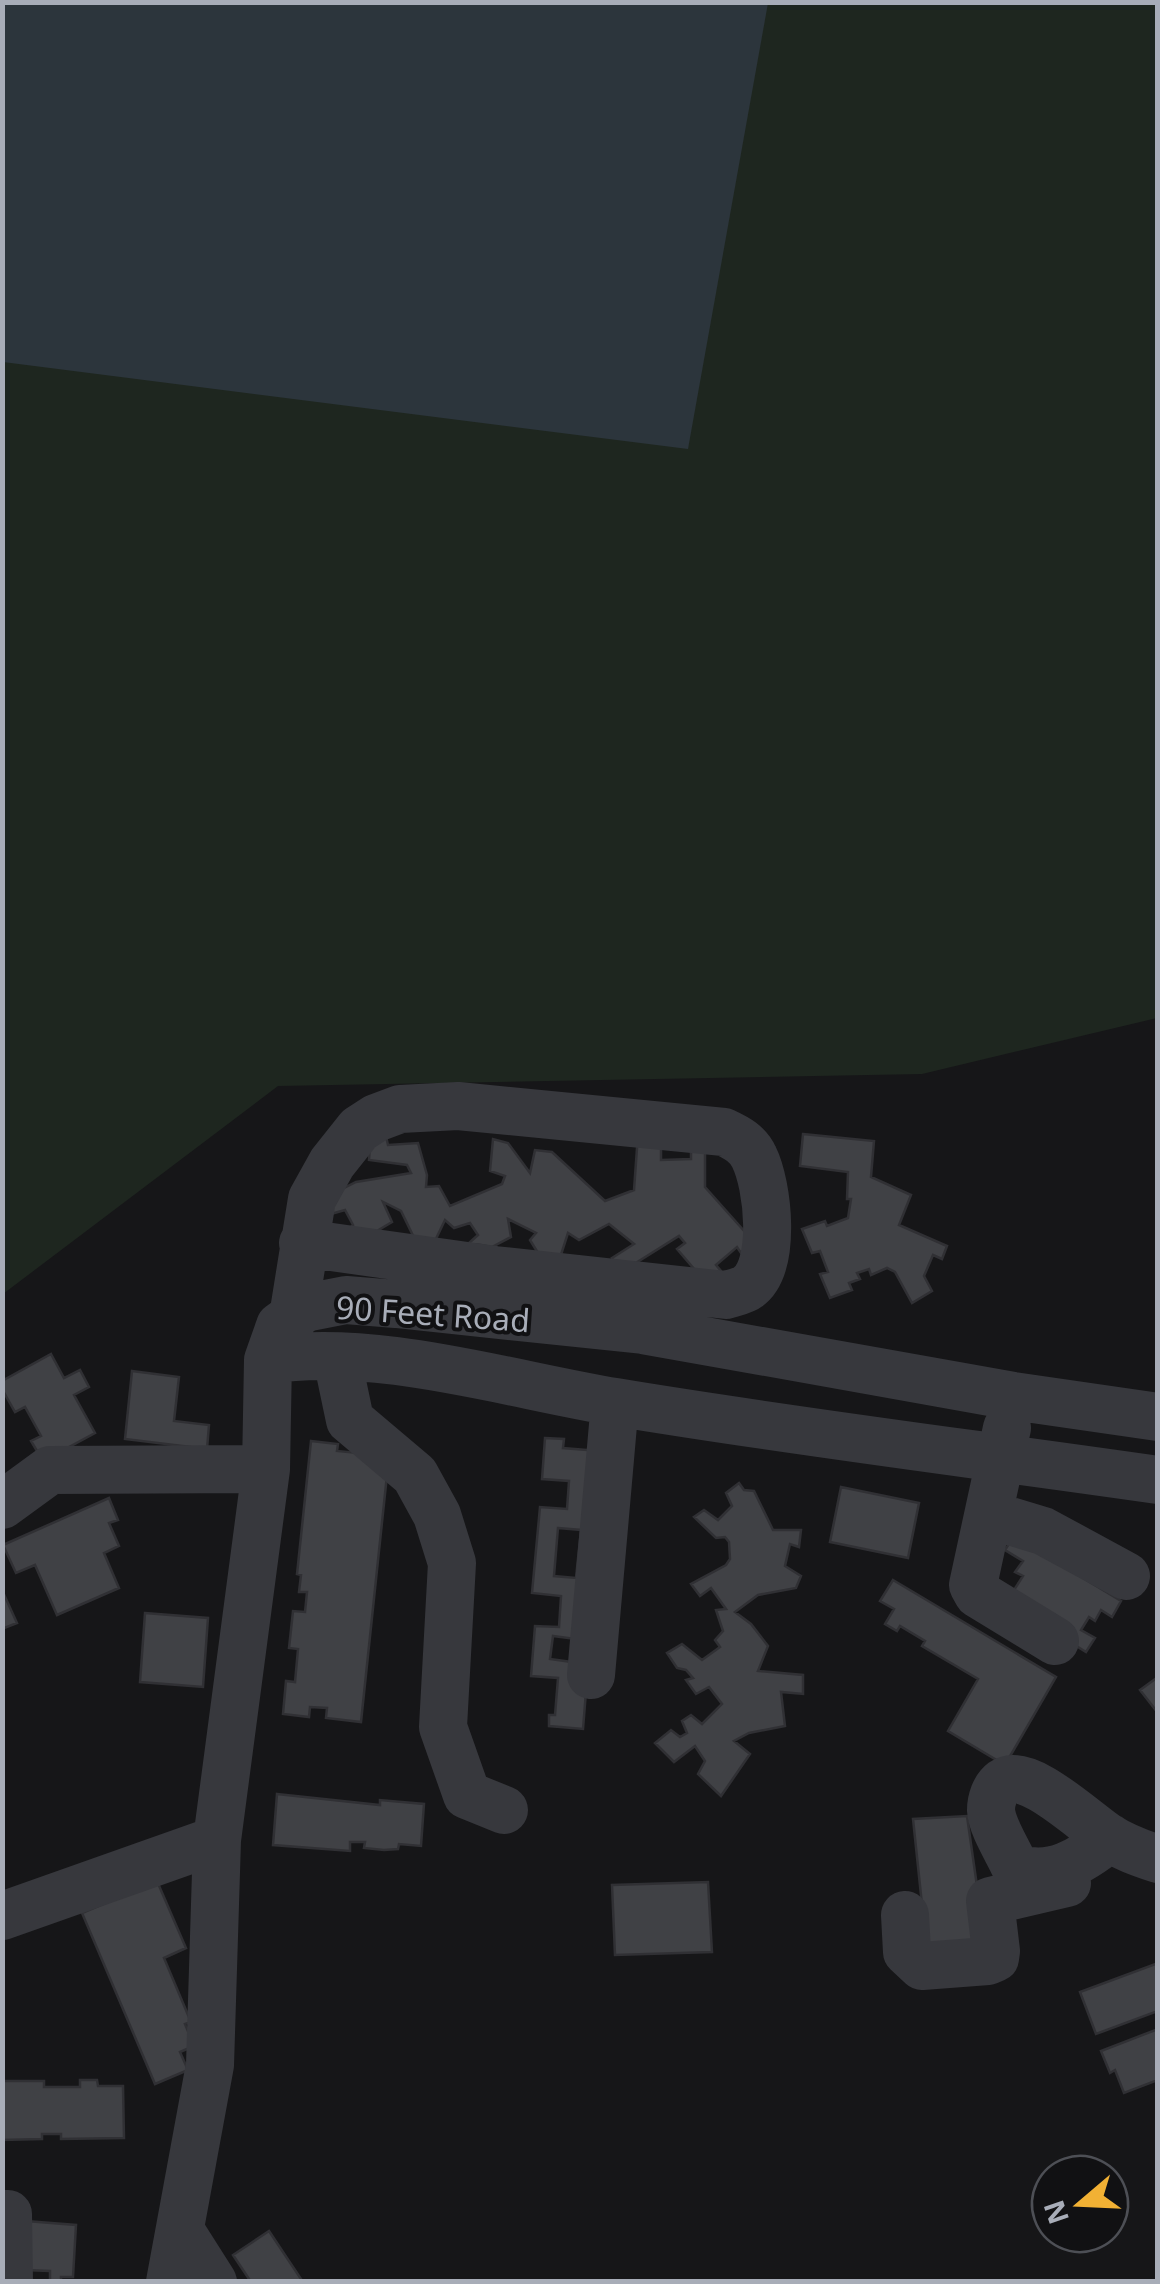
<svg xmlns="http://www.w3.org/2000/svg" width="1160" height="2284" viewBox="0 0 1160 2284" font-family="'Noto Sans',sans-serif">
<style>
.green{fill:#1e261f}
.water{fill:#2c353c}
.building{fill:#404145;stroke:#303034;stroke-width:2.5;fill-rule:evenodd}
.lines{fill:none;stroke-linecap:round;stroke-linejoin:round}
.minor{stroke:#37383d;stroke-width:48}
.labels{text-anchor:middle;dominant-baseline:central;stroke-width:8;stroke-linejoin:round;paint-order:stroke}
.street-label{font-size:32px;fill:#a8adb8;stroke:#111113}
</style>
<rect width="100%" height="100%" fill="#161618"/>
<path class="green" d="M3 3H1157V1018L922 1074 278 1086 3 1294Z"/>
<path class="water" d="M3 2 768 3 688 449 3 362Z"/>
<path class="building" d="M371 1131 385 1132 388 1145 418 1143 427 1175 426 1187 439 1186 450 1206 502 1184 505 1176 490 1171 493 1139 508 1143 530 1173 535 1150 552 1152 605 1201 634 1190 638 1134H661V1160L691 1159V1140H705V1187L754 1242 741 1253 737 1247 716 1265 721 1271 707 1284 677 1249 685 1243 679 1236 623 1271 612 1258 634 1244 609 1224 579 1240 568 1233 560 1258 546 1266 530 1240 536 1233 508 1219 511 1237 492 1247 469 1243 478 1235 470 1223 454 1228 445 1220 433 1245 421 1252 401 1211 383 1202 392 1222 355 1244 347 1231 353 1225 345 1210 331 1214 322 1199 356 1182 411 1173 407 1165 369 1160Z
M803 1134 874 1141 871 1177 911 1195 899 1225 947 1246 942 1259 933 1255 924 1276 932 1291 912 1303 895 1272 887 1268 871 1275 869 1269 857 1273 860 1279 849 1283 852 1290 830 1298 820 1274 828 1272 820 1251 812 1253 802 1229 825 1221 827 1226 848 1218 851 1199H847L848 1172 800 1166Z
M51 1354 64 1378 80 1370 89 1387 74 1395 95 1433 43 1461 31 1441 41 1436 25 1407 15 1412 2 1389V1381Z
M132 1371 179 1377 174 1421 209 1425 207 1449 125 1439Z
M545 1438 564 1439 563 1448 587 1450 606 1443 583 1729 549 1726V1715H555L558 1678 531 1676 535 1626 559 1627 561 1596 532 1593 540 1507 567 1509 569 1481 542 1479ZM558 1528 581 1530 576 1578 554 1576ZM553 1636 576 1639 572 1662 550 1659Z
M311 1441 338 1444 337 1451 389 1456 361 1722 326 1718 327 1708 310 1707 309 1717 283 1714 286 1681 295 1682 298 1649 289 1648 293 1611 305 1612 307 1592H299L301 1575 297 1574Z
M739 1483 744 1490 754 1491 773 1530H801L799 1547 790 1544 785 1566 801 1576 796 1588 758 1595 735 1612 751 1624 768 1646 758 1671 803 1675V1694L781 1692 785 1726 749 1733 734 1741 750 1754 721 1796 698 1774 705 1761 695 1746 674 1762 655 1743 671 1730 680 1737 687 1733 682 1721 691 1715 702 1724 722 1704 709 1687 696 1694 686 1680 693 1678 686 1670 677 1668 667 1653 682 1644 702 1660 720 1647 715 1640 723 1631 716 1610 726 1609 711 1588 700 1596 691 1584 726 1565 730 1559 729 1542 725 1537 716 1538 694 1517 704 1510 718 1520 732 1506 726 1493Z
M841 1487 919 1503 908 1558 830 1542Z
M109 1498 118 1520 109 1523 119 1546 104 1553 119 1588 57 1615 35 1565 16 1573 3 1545Z
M1014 1536 1121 1601 1112 1617 1101 1610 1095 1621 1089 1617 1081 1630 1095 1638 1086 1652 993 1594 1014 1590 1023 1576 1015 1572 1023 1561 1005 1550Z
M893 1580 1056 1677 1005 1765 948 1731 978 1679 922 1646 925 1641 900 1626 897 1631 885 1624 894 1609 880 1601Z
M2 1590 17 1623 2 1629Z
M145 1613 208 1618 203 1687 140 1682Z
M1158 1677V1713L1140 1690Z
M277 1794 380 1805V1800L424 1804 421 1846 399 1844 398 1849 384 1850 364 1848 365 1842H350V1851L273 1845Z
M967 1816 987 1956 928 1962 913 1819Z
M157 1881 186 1948 164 1958 191 2022 185 2024 194 2046 180 2052 188 2070 155 2084 82 1913Z
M708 1882 712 1952 615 1955 612 1885Z
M1158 1963V2011L1096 2034 1080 1992Z
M1158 2029V2080L1124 2093 1115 2070 1110 2073 1101 2051Z
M80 2080H97L98 2086H123L124 2138 61 2139V2134H42V2139L2 2140V2081H44V2087H80Z
M26 2221 76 2225 73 2277H61V2282H50V2271L24 2270Z
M269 2231 303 2282H251L233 2255Z"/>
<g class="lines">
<path class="minor" d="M293 1317 312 1199 332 1163 359 1129 376 1118 400 1109 458 1106 724 1132C737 1138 748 1144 754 1157 768 1185 777 1266 748 1287 743 1291 732 1293 726 1295L495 1270 303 1243
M337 1358 350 1420 415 1475 437 1515 452 1563 443 1727 467 1795 504 1810
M268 1360C375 1343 508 1384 615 1402 795 1432 977 1454 1158 1480
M1007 1428 973 1585 978 1594 1055 1641
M2 1505 50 1470 266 1469
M990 1515 1043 1531 1126 1576
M591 1675 615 1402
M1110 1838C1083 1860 1050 1881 1015 1867 1008 1851 992 1827 991 1810 991 1800 995 1788 1003 1782 1026 1765 1086 1823 1108 1837 1123 1847 1140 1853 1158 1859
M905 1915 907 1952 922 1966 988 1961 995 1958 996 1951 990 1901 1067 1883
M2 1916 217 1840
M2 2214H8L9 2282
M180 2230 213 2282
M170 2282 210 2065 217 1840 266 1469 268 1360 280 1326 305 1308 346 1300 396 1304 643 1330 1013 1396 1158 1417"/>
</g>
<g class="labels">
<g class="street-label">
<text transform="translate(433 1313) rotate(4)">90 Feet Road</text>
</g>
</g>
<rect width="1160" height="2284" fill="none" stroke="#a8adb8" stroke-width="10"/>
<g transform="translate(1080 2204) rotate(251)"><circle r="48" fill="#111113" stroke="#4d4f55" stroke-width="2.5"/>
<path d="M0-8L18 38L0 25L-18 38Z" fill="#f2b134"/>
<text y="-15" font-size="28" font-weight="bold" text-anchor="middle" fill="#a8adb8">N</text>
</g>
</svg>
